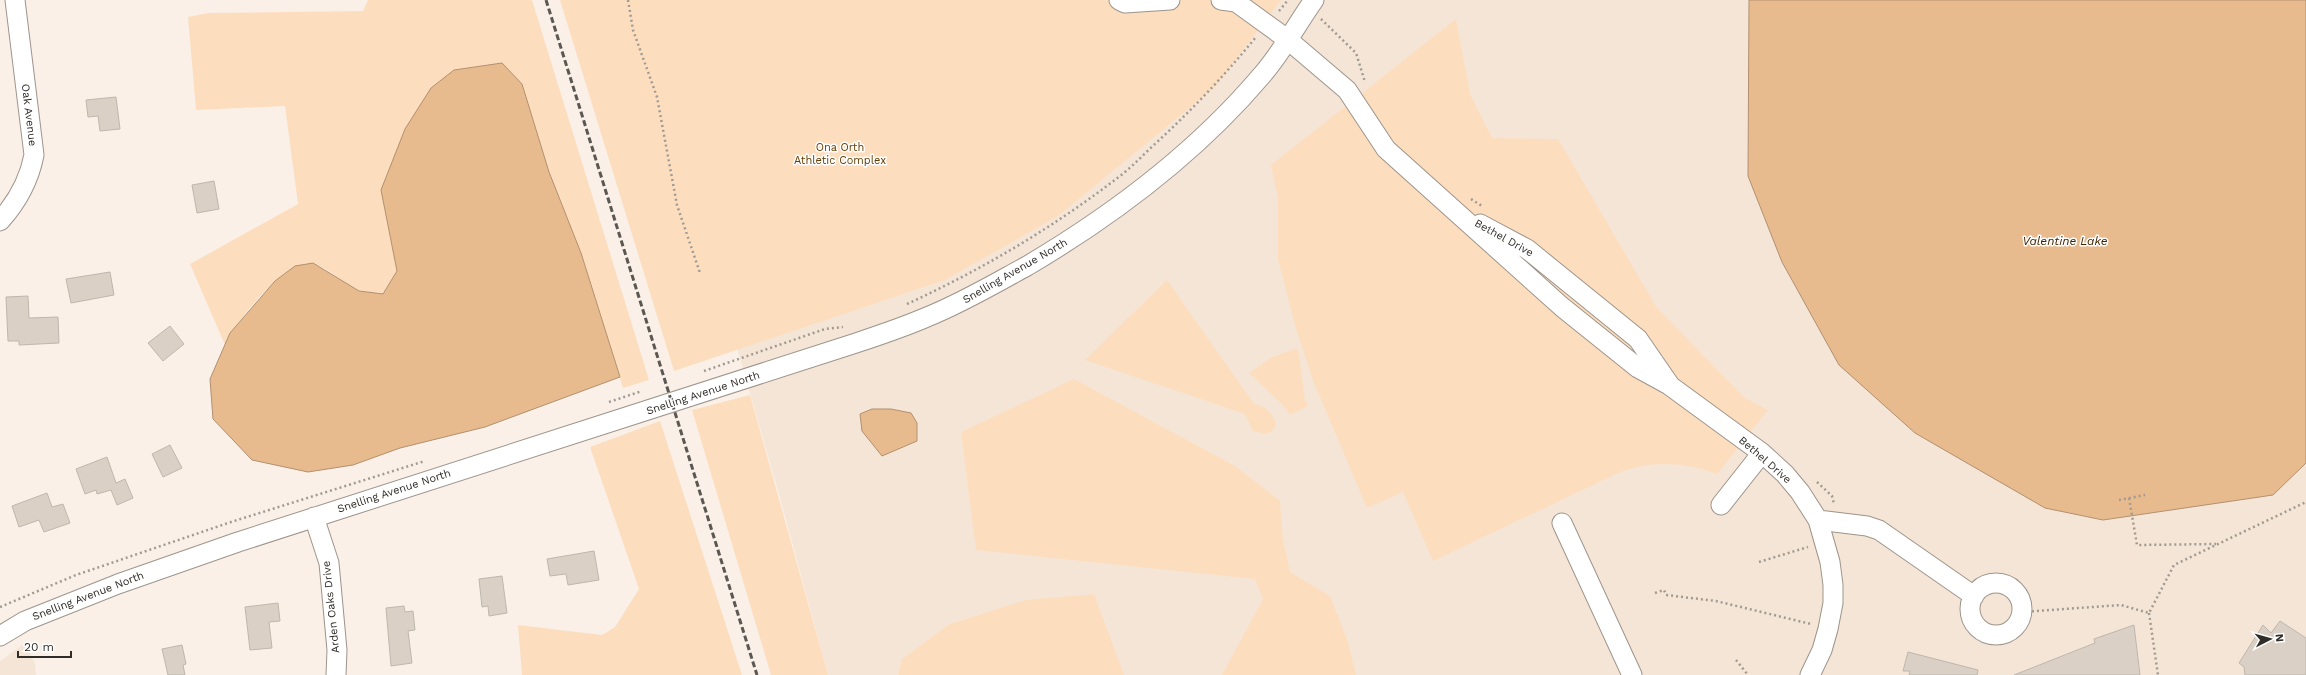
<svg xmlns="http://www.w3.org/2000/svg" width="2306" height="675" viewBox="0 0 2306 675" font-family="'Work Sans',sans-serif">
<style>
.built{fill:#f5e5d6}
.green{fill:#fcdebf}
.water{fill:#e8bb8e;stroke:#b19070}
.building{fill:#dad0c6;stroke:#bfb6ad}
.lines{fill:none;stroke-linecap:round;stroke-linejoin:round}
.minor-casing{stroke:#9d948b;stroke-width:21}
.path{stroke:#a19a93;stroke-width:2.5;stroke-dasharray:2 3;stroke-linecap:butt}
.minor{stroke:#fff;stroke-width:19}
.rail{stroke:#5b5752;stroke-width:3;stroke-dasharray:6 3;stroke-linecap:butt}
.labels{text-anchor:middle;dominant-baseline:central;stroke-width:3;stroke-linejoin:round;paint-order:stroke}
.street-label{font-size:11px;fill:#302d29;stroke:#fff}
.park-label{font-size:11px;fill:#643b00;stroke:#fff}
.water-label{font-size:12px;font-style:italic;fill:#412400;stroke:#fff}
</style>
<rect width="100%" height="100%" fill="#faf0e7"/>
<path class="built" d="M765 0H2306V675H828L779 494 645 30Z
M25 643 35 664 36 675H0V661Z"/>
<path class="green" d="M368 0H532L649 380 623 388 581 253 549 172 381 190 397 271 382 295C375 293 365 293 358 290 343 284 330 269 314 264 288 255 234 324 225 345L190 264 298 204 285 106 196 110 188 17 208 13 363 11Z
M560 0H1281L1215 87 1058 216 945 280 674 371Z
M1456 19 1470 94 1492 138 1558 139 1657 308 1745 398 1768 410 1717 474C1683 462 1652 460 1618 473L1433 561 1403 492 1367 508 1314 383 1296 329 1278 259V199L1271 165Z
M1167 280 1254 404C1267 407 1273 413 1276 425L1272 431 1266 434 1253 431 1245 414 1085 360Z
M1298 348 1305 399 1308 406 1290 415 1286 408 1249 373 1272 357Z
M1074 379 1235 466 1280 501 1283 540 1290 572 1330 596 1348 642 1356 675H1222L1263 599 1255 579 976 550 961 432Z
M750 395 828 675H771L692 410Z
M660 421 742 675H522L518 625 602 635 615 627 639 589 590 447Z
M1094 594 1124 675H898L902 659 950 624 1026 600Z"/>
<path class="water" d="M1749 0H2306V463L2273 495 2103 520 2045 508 1915 433 1839 365 1782 262 1748 176Z
M502 63 522 84 549 172 581 253 620 377 485 427 400 448 353 465 308 472 252 460 213 419 210 379 230 333 275 281 295 266 313 263 359 291 383 294 397 271 381 190 405 129 431 88 454 70Z
M872 409H891L911 413 917 423V441L882 456 862 431 860 414Z"/>
<path class="building" d="M116 97 120 129 100 131 98 116 88 117 86 100Z
M214 181 219 209 197 213 192 185Z
M110 272 114 295 71 303 66 279Z
M28 296 29 318 58 317 59 343 19 345V341H8L6 297Z
M170 326 184 344 163 361 148 343Z
M170 445 182 468 163 477 152 454Z
M107 457 116 483 125 479 133 498 117 505 111 490 97 494 96 490 85 494 76 469Z
M47 493 52 507 63 504 70 523 44 532 39 520 19 527 12 506Z
M594 551 599 580 568 585 566 574 550 576 547 559Z
M502 576 507 613 489 616 488 606 482 607 479 579Z
M278 603 280 621 269 622 272 648 250 650 245 607Z
M404 606 405 612 413 611 415 630 408 631 412 663 391 666 386 608Z
M2280 621 2306 638V675H2245L2244 667 2239 663 2263 625 2271 633Z
M2134 625 2140 675H2014L2095 643 2094 639Z
M182 645 186 664 183 665 185 675H168L162 649Z
M1908 652 1978 670 1977 675H1909L1910 671H1903Z"/>
<g class="lines">
<g class="minor-casing">
<path id="minor" d="M1119 0 1125 3 1170 0
M1221 0 1236 2 1287 39 1347 90 1386 149 1562 307 1638 368 1669 385 1762 453 1785 474 1800 492 1818 520 1830 562 1833 585V603L1828 629 1822 650 1810 675
M0 221C18 201 29 181 34 155L15 0
M1480 224 1527 249 1638 339 1669 384
M1721 505 1762 453
M314 517 329 563 337 650 336 675
M1818 520 1867 526 1879 530 1974 596
M1562 523 1632 675
M1970 609a26 26 0 1 1 52 0a26 26 0 1 1-52 0Z
M0 636 25 621 118 584 238 542 856 343C880 335 904 327 927 317 962 303 994 284 1027 266 1115 214 1196 153 1262 75 1282 52 1297 24 1314 0"/>
</g>
<path class="path" d="M628 0 633 30 657 97 677 205 700 273
M1279 11 1288 0
M1321 19 1356 53 1365 82
M1471 199 1482 206
M907 304C983 269 1054 227 1120 176 1133 166 1144 154 1156 143 1192 110 1225 75 1256 37
M704 371 825 329 843 327
M609 402 642 391
M1817 482 1832 496 1834 504
M2129 498 2137 545 2216 544
M2119 500 2145 495
M1759 562 1808 547
M1655 593 1664 590 1666 595 1716 601 1811 624
M0 607 76 575 231 522 425 461
M2022 612 2121 605 2149 613 2174 565 2306 502
M2149 613 2158 675
M1736 660 1748 675"/>
<use href="#minor" class="minor"/>
<path class="rail" d="M546 0 757 675"/>
</g>
<g class="labels">
<g class="street-label">
<text transform="translate(29 115) rotate(83)">Oak Avenue</text>
<text transform="translate(1504 238) rotate(29)">Bethel Drive</text>
<text transform="translate(1015 271) rotate(-30)">Snelling Avenue North</text>
<text transform="translate(703 393) rotate(-18)">Snelling Avenue North</text>
<text transform="translate(1765 460) rotate(41)">Bethel Drive</text>
<text transform="translate(394 491) rotate(-18)">Snelling Avenue North</text>
<text transform="translate(88 596) rotate(-21)">Snelling Avenue North</text>
<text transform="translate(331 607) rotate(-96)">Arden Oaks Drive</text>
</g>
<g class="park-label">
<text x="840" y="147">Ona Orth<tspan x="840" dy="13">Athletic Complex</tspan></text>
</g>
<g class="water-label">
<text x="2065" y="241">Valentine Lake</text>
</g>
</g>
<g transform="translate(2270 639) rotate(84)" stroke="#ffffff" stroke-width="3" paint-order="stroke">
<path d="M0-3L7 15L0 10L-7 15Z" fill="#302d29"/>
<text y="-6" font-size="11" font-weight="bold" text-anchor="middle" fill="#302d29">N</text>
</g>
<path d="M18 651v6h53v-6" fill="none" stroke="#302d29" stroke-width="2"/>
<text x="24" y="651" font-size="12" fill="#302d29" stroke="#ffffff" stroke-width="3" paint-order="stroke">20 m</text>
</svg>
